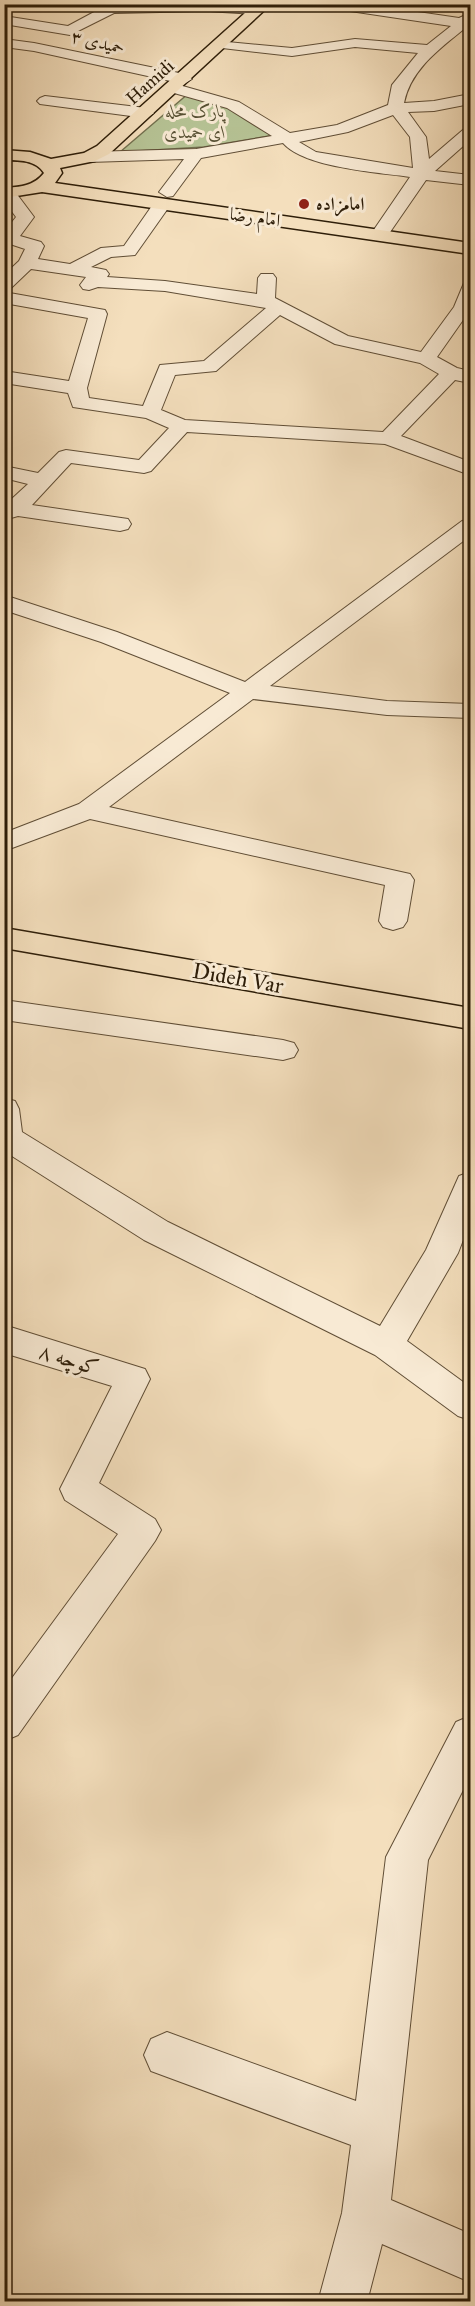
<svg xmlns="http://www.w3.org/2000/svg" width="475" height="2306" viewBox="0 0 475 2306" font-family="'IM FELL Great Primer',Amiri,serif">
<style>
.green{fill:#b6c395;stroke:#72704f;stroke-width:1.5}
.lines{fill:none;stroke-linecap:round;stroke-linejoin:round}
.minor-casing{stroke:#604e36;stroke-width:2}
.major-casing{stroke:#2e1e09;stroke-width:3}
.minor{fill:#f8ead4;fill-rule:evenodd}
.major{fill:#f4dfbd;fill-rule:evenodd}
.poi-dot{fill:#8f2418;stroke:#f8ead4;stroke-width:2}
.labels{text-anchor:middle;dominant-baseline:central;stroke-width:6;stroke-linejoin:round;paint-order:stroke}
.far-street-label{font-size:18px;fill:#2e1e09;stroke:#f8ead4}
.far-park-label{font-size:18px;font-style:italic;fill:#575033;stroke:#f8ead4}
.far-poi-label{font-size:18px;font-weight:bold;fill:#2e1e09;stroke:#f8ead4;text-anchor:start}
.street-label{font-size:22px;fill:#2e1e09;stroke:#f8ead4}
</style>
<rect width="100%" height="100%" fill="#f4dfbd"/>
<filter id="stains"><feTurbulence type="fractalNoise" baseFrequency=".00333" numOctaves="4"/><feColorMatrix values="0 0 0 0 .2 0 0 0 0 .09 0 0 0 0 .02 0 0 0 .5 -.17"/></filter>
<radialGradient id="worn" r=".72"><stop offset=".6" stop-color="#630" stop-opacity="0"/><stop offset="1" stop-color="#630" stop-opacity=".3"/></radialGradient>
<path class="green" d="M189 93 222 103 275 135 204 147 120 152Z"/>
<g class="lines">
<g class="minor-casing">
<path id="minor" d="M109 4C132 4 256 0 265 10L258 14 206 11 114 13 70 35 4 24V16L68 26Z
M323 4H363L459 18 470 13V24C444 46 411 67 404 103L434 101 470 94V104L434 111 408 112 426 137 429 159 464 129 470 127V140L435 171 470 175V185L426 180 386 238H374L371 234 410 177C377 172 305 168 283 143L201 158 173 196 167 197 159 192 184 159 89 162 81 157 89 152 196 149 272 136 227 108 167 91 164 88 172 83 239 102 290 133 337 125 388 105 392 85 418 53 355 47 292 56 222 48 217 47 215 44 217 41 292 48 355 39 427 45 451 26 330 8ZM393 115 410 137 413 168 316 152 299 142 348 132Z
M4 39 34 43 184 74 192 79 184 84 34 51 4 47Z
M45 96 146 108 154 113 146 118 40 104 37 101 40 98Z
M4 189H13L34 217 20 236 41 242 44 246 38 259 70 264 101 248 124 246 156 200H168L171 204 135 255 111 257 91 267 106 270 109 274 107 277 165 281 257 294 258 278 261 274H273L276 278 275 298 348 336 421 352 454 307 464 283 470 282V310L437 357 457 368 470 371V383L455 380 401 436 470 462V475L385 444 187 432 151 471 144 473 71 463 32 505 128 519 131 524 128 529 120 531 18 516 4 520V506L28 484 4 478V466L38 473 59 452 66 450 139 460 169 428 146 418 73 407 68 393 4 383V371L69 381 88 318 4 303V292L105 310 107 314 87 388 89 398 143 406 160 365 204 361 266 308 165 291 98 287 89 290 83 289 80 285 86 277 31 269 10 289 4 290V275L19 261 25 249 4 242V232L16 217 4 201ZM280 315 335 344 420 363 439 374 383 432 185 420 161 410 175 375 216 371Z
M470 519V536L270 686 387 701 470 704V718L387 715 253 699 109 807 410 874 414 880 407 921 403 927 393 930 383 927 379 921 385 885 90 819 4 851V833L79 804 230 693 101 642 4 610V595L117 632 245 682 462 521Z
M4 1000 283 1040 294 1043 298 1050 294 1057 283 1060 4 1020Z
M4 1098 15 1101 19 1109 22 1132 168 1222 380 1326 426 1250 459 1176 470 1172V1222L458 1253 407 1341 470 1387V1420L458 1416 375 1355 144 1240 4 1151Z
M4 1325 145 1369 150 1379 99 1483 155 1519 161 1530 155 1541 18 1735 4 1741V1689L118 1534 65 1500 60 1489 112 1386 4 1353Z
M470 1716V1776L428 1860 391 2200 470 2234V2282L382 2244 367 2302H318L342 2213 351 2145 151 2071 144 2055 151 2039 167 2032 356 2101 386 1857 456 1722Z"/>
</g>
<g class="major-casing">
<path id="major" d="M255 4H271L109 154 95 161 60 168 62 173 55 183 470 243V254L42 192 4 198V188C20 187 34 186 44 173 36 160 19 160 4 160V150L30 152 51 159 84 153 97 146Z
M4 928 470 1008V1029L4 948Z"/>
</g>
<use href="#minor" class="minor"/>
<use href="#major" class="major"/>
</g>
<circle class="poi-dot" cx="304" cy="204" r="6"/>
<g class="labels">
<g class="far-street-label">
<text transform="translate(98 42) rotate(13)">حمیدی ۳</text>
<text transform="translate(150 82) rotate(-42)">Hamidi</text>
<text transform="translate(255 217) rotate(8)">امام رضا</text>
</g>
<g class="far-park-label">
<text x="195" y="111">پارک محله<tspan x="195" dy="21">ای حمیدی</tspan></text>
</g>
<g class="far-poi-label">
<text x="316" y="204">امامزاده</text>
</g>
<g class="street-label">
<text transform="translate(238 978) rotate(10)">Dideh Var</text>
<text transform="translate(69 1359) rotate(17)">کوچه ۸</text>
</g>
</g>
<rect width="475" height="2306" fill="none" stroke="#f4dfbd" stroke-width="24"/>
<rect x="6" y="6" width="463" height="2294" fill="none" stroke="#2e1e09" stroke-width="3"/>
<rect x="12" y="12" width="451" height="2282" fill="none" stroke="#2e1e09" stroke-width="1.5"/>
<rect width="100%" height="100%" filter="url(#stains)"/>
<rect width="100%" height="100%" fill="url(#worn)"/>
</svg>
